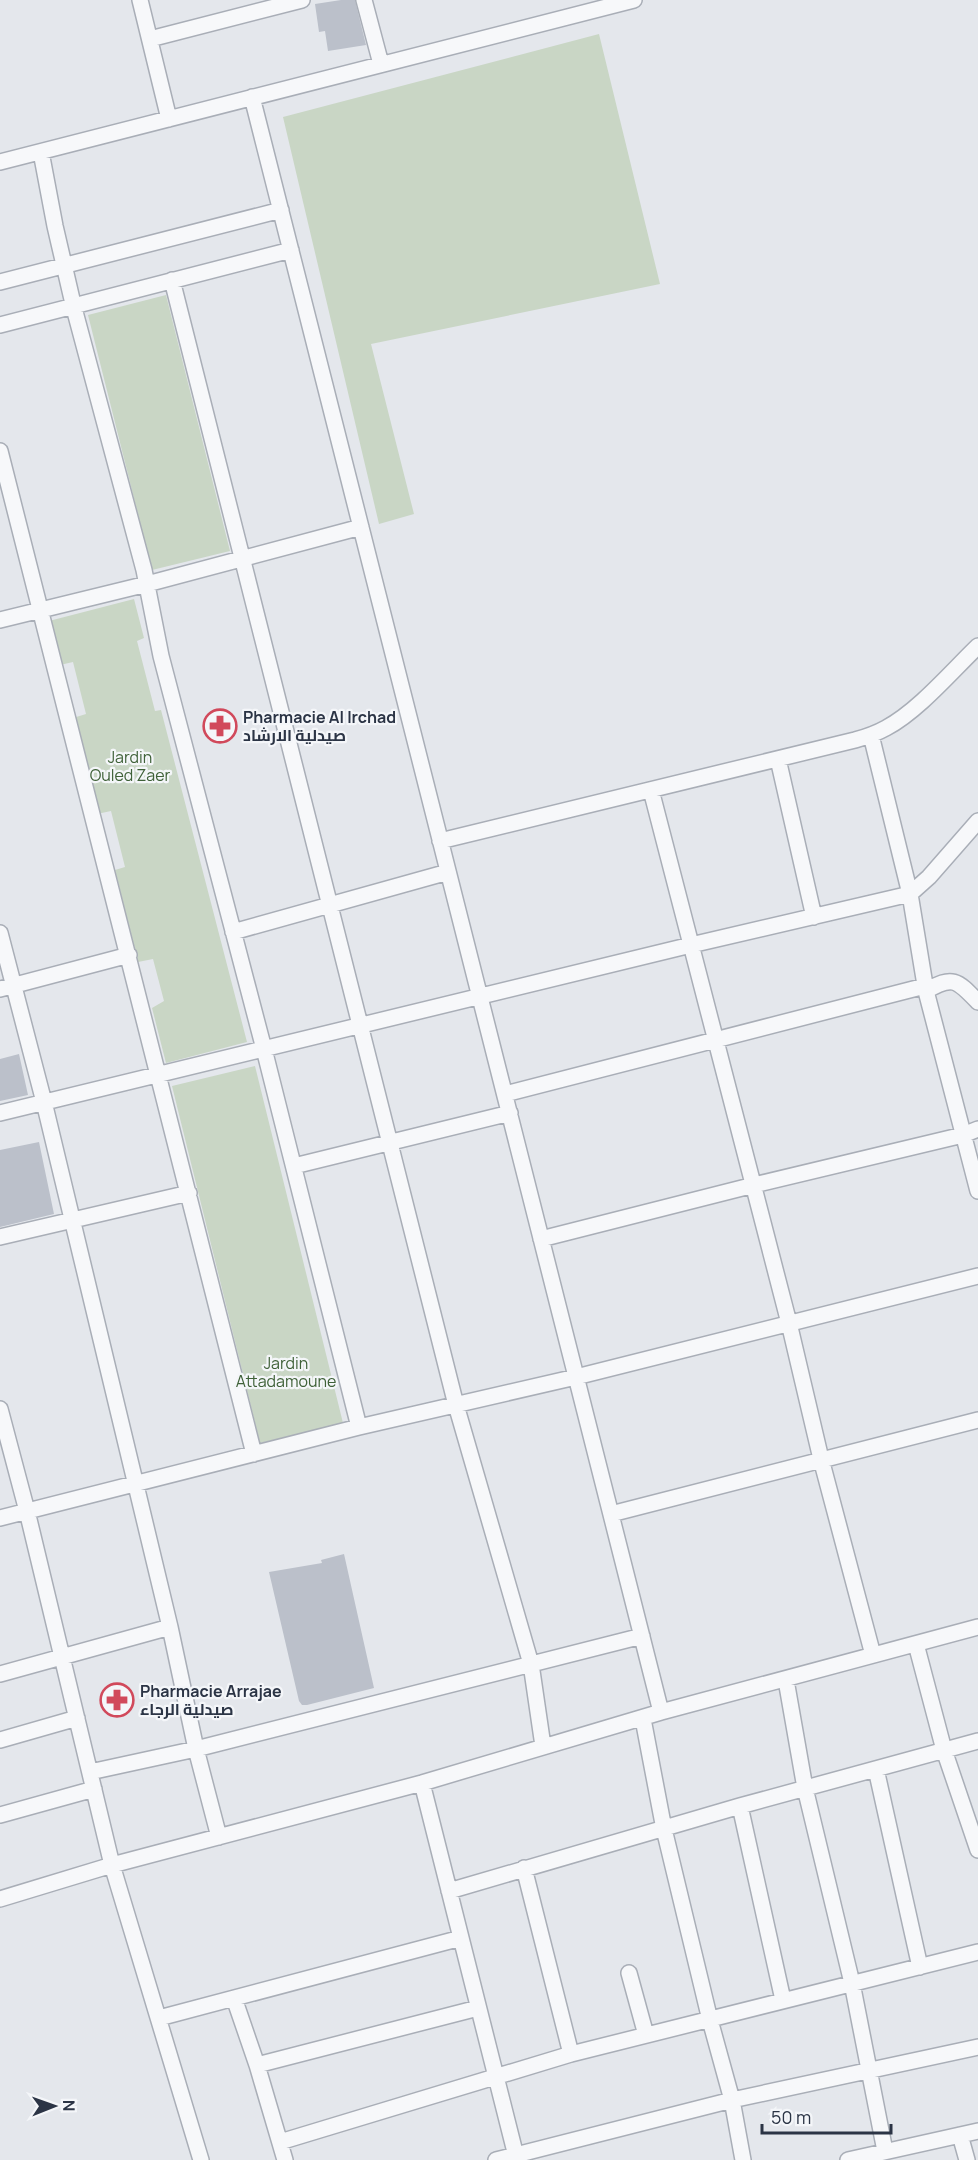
<svg xmlns="http://www.w3.org/2000/svg" width="978" height="2160" viewBox="0 0 978 2160" font-family="Manrope,Cairo,sans-serif">
<style>
.green{fill:#c9d6c5}
.building{fill:#bbc0ca}
.lines{fill:none;stroke-linecap:round;stroke-linejoin:round}
.street-casing{stroke:#a9aeb7;stroke-width:18}
.street{stroke:#f7f8fa;stroke-width:15}
.labels{text-anchor:middle;dominant-baseline:central;stroke-width:4.5;stroke-linejoin:round;paint-order:stroke}
.poi-label{font-size:16px;font-weight:bold;fill:#2b3445;stroke:#f4f6f9;text-anchor:start}
.park-label{font-size:16px;fill:#3f6138;stroke:#f4f6f9}
</style>
<rect width="100%" height="100%" fill="#e4e7ec"/>
<path class="green" d="M599 34 660 284 371 344 414 514 379 524 283 117Z
M166 295 230 551 152 570 88 315Z
M134 599 144 638 137 641 155 711 161 710 247 1042 166 1063 152 1008 164 1001 153 959 138 962 115 870 125 867 111 811 97 814 73 718 86 714 73 662 60 665 49 621Z
M255 1066 343 1423 260 1443 172 1086Z"/>
<path class="building" d="M341 0H355L366 45 328 51 325 31 319 32 315 4Z
M19 1054 28 1095 0 1101V1059Z
M39 1142 54 1214 0 1227V1150Z
M344 1554 374 1688 307 1705H302L299 1701 269 1572 322 1563 321 1560Z"/>
<g class="lines">
<g class="street-casing">
<path id="street" d="M140 0 169 119
M364 0 381 64
M150 39 302 0
M252 97 661 1712
M41 152 55 226 74 308 144 570 161 656 264 1049 359 1427
M0 162 634 0
M172 280 456 1405 531 1664 543 1746
M0 282 281 210
M0 325 291 250
M0 451 254 1454
M0 620 147 584 361 527
M871 735 910 894 926 991 978 1191
M778 759 814 917
M651 790 789 1323 821 1459 873 1655
M440 841 855 740C866 737 877 733 886 728 918 711 952 671 978 646
M233 932 448 872
M0 933 44 1102 170 1627 196 1749 219 1837
M0 989 129 955
M926 991C953 975 957 980 978 1002
M505 1094 925 986
M0 1113 691 945 910 894 929 877 978 821
M294 1166 510 1113
M0 1237 189 1193
M541 1239 754 1185 963 1135 978 1129
M0 1409 27 1511 112 1865 201 2160
M611 1514 978 1420
M0 1518 359 1427 576 1377 978 1276
M916 1644 944 1750 978 1850
M0 1674 170 1627
M786 1680 805 1788 852 1983 885 2151
M643 1719 664 1829 710 2020 732 2100 743 2160
M0 1740 77 1718
M876 1769 920 1967
M90 1772 196 1749 642 1636
M422 1783 517 2160
M740 1806 783 2000
M0 1815 94 1789
M524 1868 571 2054
M449 1891 740 1806 978 1741
M0 1899 112 1865 422 1783 661 1712 978 1627
M629 1973 646 2035
M234 1998 257 2065 285 2160
M159 2018 461 1938
M257 2065 478 2008
M960 2135 967 2160
M280 2142 571 2054 978 1952
M496 2160 732 2100 978 2047
M848 2160 978 2131"/>
</g>
<use href="#street" class="street"/>
</g>
<defs>
<g id="pharmacy-ring" transform="scale(1.725)"><circle r="9.5" fill="#f4f6f9" stroke="#d1495b" stroke-width="1.5"/><path d="M-2-6h4v4h4v4h-4v4h-4v-4h-4v-4h4Z" fill="#d1495b"/></g>
</defs>
<g fill-rule="evenodd">
<use href="#pharmacy-ring" x="220" y="726"/>
<use href="#pharmacy-ring" x="117" y="1700"/>
</g>
<g class="labels">
<g class="poi-label">
<text x="243" y="717">Pharmacie Al Irchad<tspan x="243" dy="18">صيدلية الارشاد</tspan></text>
<text x="140" y="1691">Pharmacie Arrajae<tspan x="140" dy="18">صيدلية الرجاء</tspan></text>
</g>
<g class="park-label">
<text x="130" y="757">Jardin<tspan x="130" dy="18">Ouled Zaer</tspan></text>
<text x="286" y="1363">Jardin<tspan x="286" dy="18">Attadamoune</tspan></text>
</g>
</g>
<g transform="translate(54 2106) rotate(89)" stroke="#f4f6f9" stroke-width="4.5" paint-order="stroke">
<path d="M0-4.5L10 22L0 15L-10 22Z" fill="#2b3445"/>
<text y="-9" font-size="16" font-weight="bold" text-anchor="middle" fill="#2b3445">N</text>
</g>
<path d="M762 2124v9h129v-9" fill="none" stroke="#2b3445" stroke-width="3"/>
<text x="771" y="2124" font-size="18" fill="#2b3445" stroke="#f4f6f9" stroke-width="4.5" paint-order="stroke">50 m</text>
</svg>
